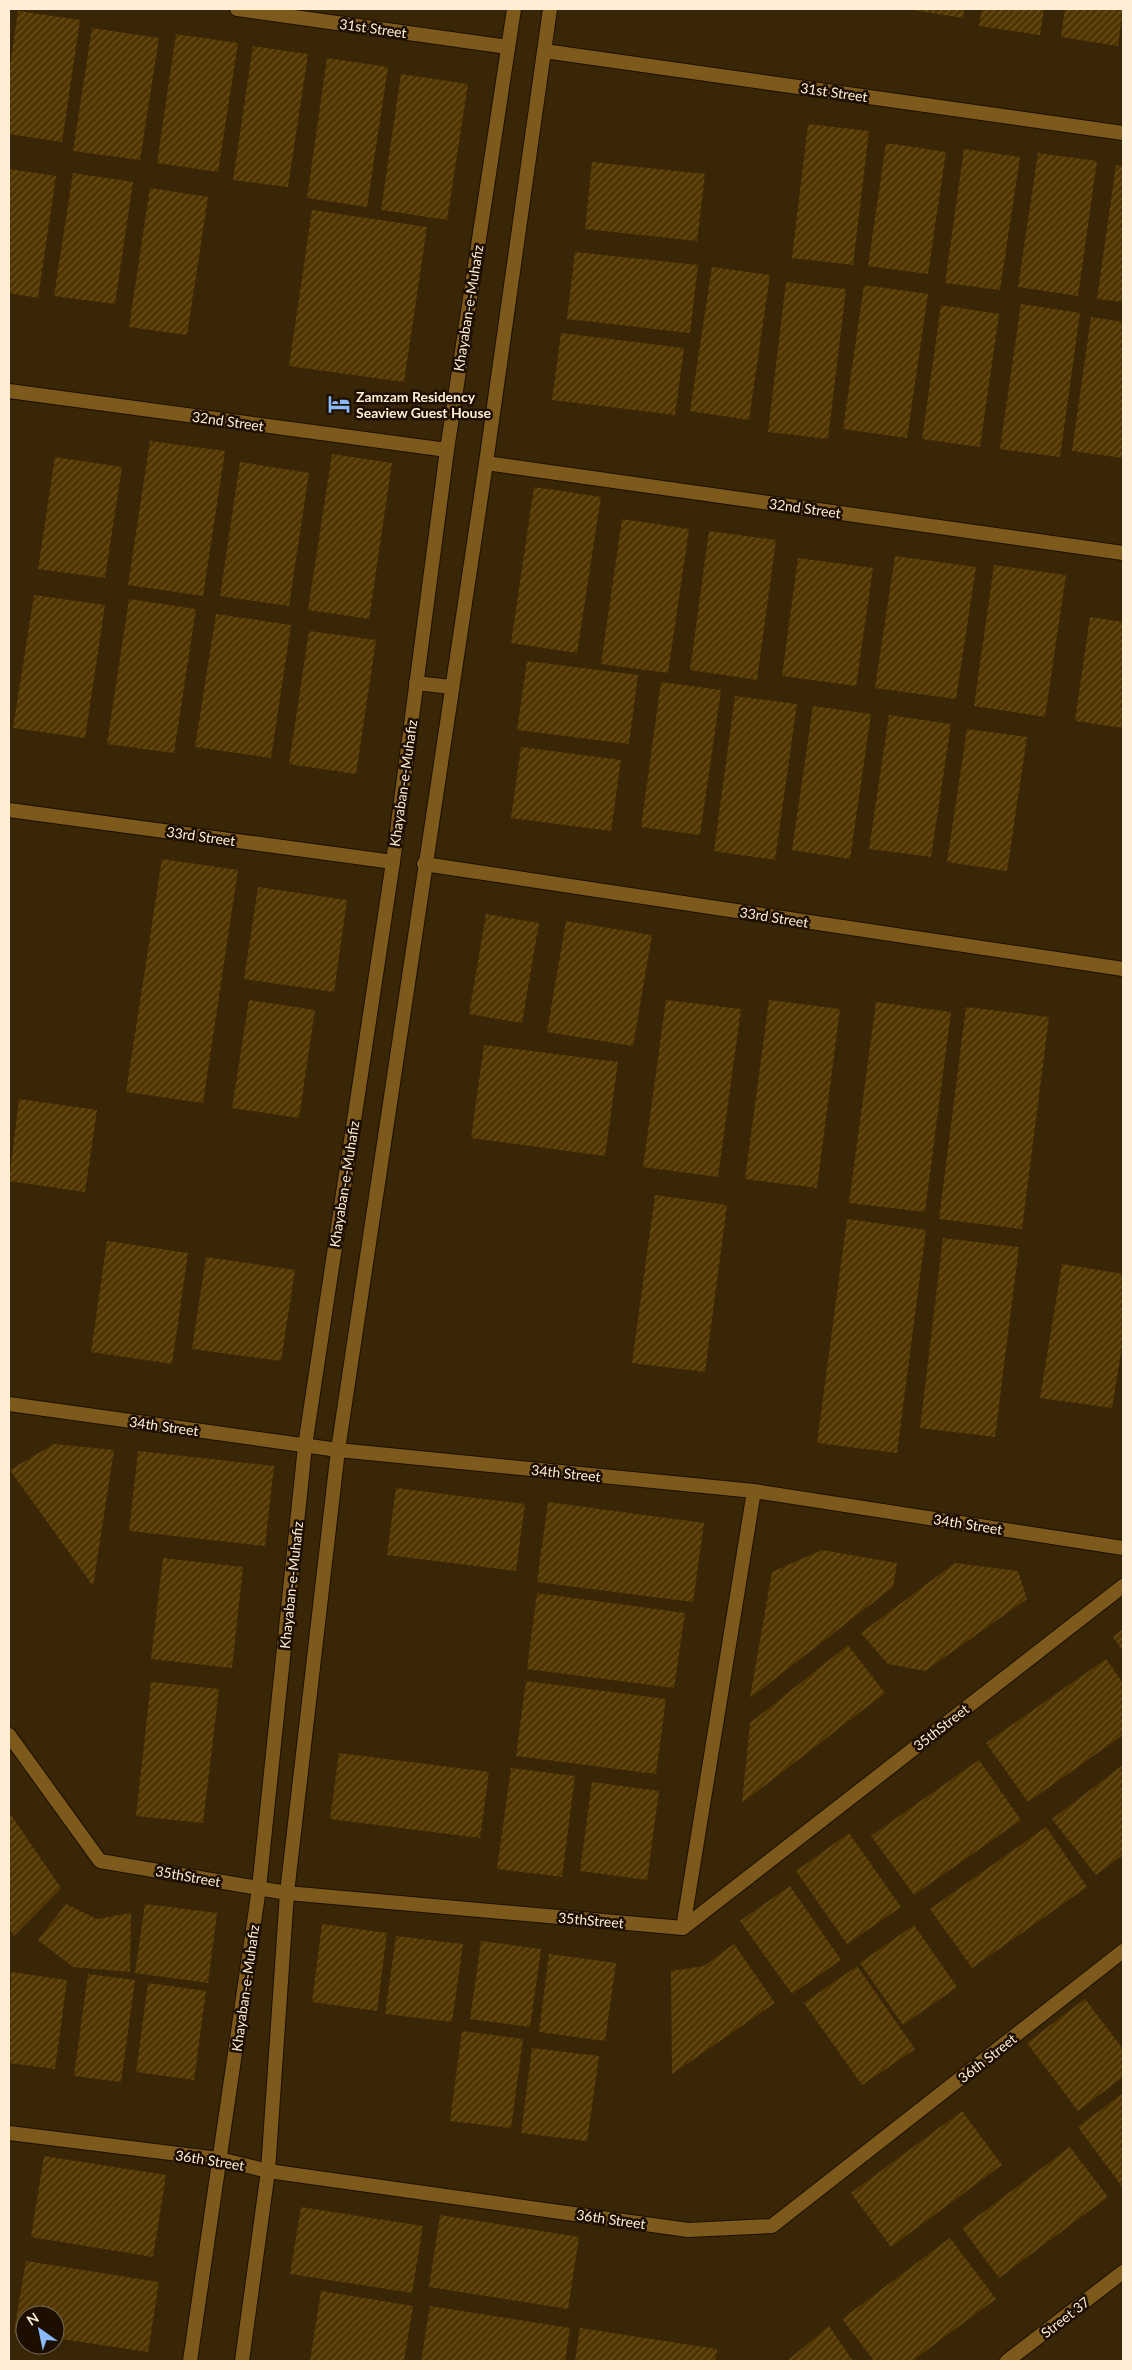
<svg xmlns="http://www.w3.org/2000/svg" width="1132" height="2370" viewBox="0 0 1132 2370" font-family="Lato,sans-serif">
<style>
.building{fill:url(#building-hatch)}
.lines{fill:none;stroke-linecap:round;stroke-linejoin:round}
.minor-casing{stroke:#1b1001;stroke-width:16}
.tertiary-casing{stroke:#1b1001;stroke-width:16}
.minor{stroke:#7e591c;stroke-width:14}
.tertiary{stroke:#7e591c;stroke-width:14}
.labels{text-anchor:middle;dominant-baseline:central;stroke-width:5;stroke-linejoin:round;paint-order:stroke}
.street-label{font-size:14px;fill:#ffeed7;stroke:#1d0f00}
.poi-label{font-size:14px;font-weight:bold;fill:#ffeed7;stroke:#1d0f00;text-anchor:start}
</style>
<defs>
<pattern id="building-hatch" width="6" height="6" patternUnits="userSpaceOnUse" patternTransform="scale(1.25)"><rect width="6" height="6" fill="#513500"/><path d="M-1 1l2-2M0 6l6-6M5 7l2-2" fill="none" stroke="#6b5324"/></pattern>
</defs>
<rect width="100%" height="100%" fill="#392606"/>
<path class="building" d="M907 9H964L963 18Z
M982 9H1044L1040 35 979 26Z
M1065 9H1123L1118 46 1061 37Z
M18 11 80 20 62 142 9 134V74Z
M92 28 159 38 140 160 73 151Z
M176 34 238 43 218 172 157 163Z
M253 46 308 54 288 187 233 180Z
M327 58 388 67 367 207 307 198Z
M401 74 468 84 447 220 381 210Z
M808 124 869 131 853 265 792 258Z
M886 143 946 152 928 274 868 266Z
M964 149 1020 157 1000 290 945 283Z
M1038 153 1097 161 1078 296 1018 287Z
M592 162 705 174 697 241 585 229Z
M1116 165 1123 166V302L1097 299Z
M9 169 56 176 38 298 9 293Z
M73 173 133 182 115 304 54 296Z
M150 188 208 197 187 335 129 327Z
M312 210 427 227 404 382 289 366Z
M575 252 698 265 690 333 567 319Z
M712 267 770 275 749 420 690 411Z
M786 282 846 289 828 439 768 432Z
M864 285 928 294 907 438 843 429Z
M1021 304 1080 313 1060 457 1000 449Z
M941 305 999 314 980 447 922 439Z
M1091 317 1123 322V458L1072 451Z
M561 333 684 348 675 415 552 400Z
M150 441 225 451 203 596 128 585Z
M332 454 392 463 369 619 308 610Z
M55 457 122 467 105 578 38 569Z
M240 462 309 473 289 606 220 596Z
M534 487 601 497 577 653 511 643Z
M622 519 689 529 668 673 601 664Z
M709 531 776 540 757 680 690 670Z
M895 556 976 567 956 699 875 688Z
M798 558 873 568 856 686 782 676Z
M994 565 1066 575 1045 717 974 706Z
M34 595 105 605 85 738 13 728Z
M129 599 196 609 174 753 107 744Z
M216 614 291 625 271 758 195 747Z
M1090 617 1123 622V728L1075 721Z
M309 631 376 640 356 774 289 764Z
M527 661 638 675 629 744 517 730Z
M661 682 721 690 700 835 641 827Z
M735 696 797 704 775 860 714 851Z
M813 706 871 714 850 859 792 850Z
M889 715 951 724 931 857 869 849Z
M967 729 1027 737 1007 871 947 862Z
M521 747 621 760 611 831 511 818Z
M162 859 238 870 203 1103 126 1092Z
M258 887 347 900 334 992 244 979Z
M486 914 539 923 522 1023 469 1014Z
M566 921 652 935 633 1046 547 1032Z
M249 1000 315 1010 299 1118 232 1108Z
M666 1000 741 1009 718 1177 643 1167Z
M769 1000 840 1009 817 1188 745 1179Z
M876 1002 951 1012 925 1212 849 1203Z
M966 1007 1049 1017 1022 1229 939 1219Z
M484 1045 618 1062 605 1156 471 1138Z
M19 1099 97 1110 85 1192 9 1181Z
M655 1195 727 1205 705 1372 632 1363Z
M847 1219 926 1230 897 1453 817 1443Z
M943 1238 1019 1247 995 1437 920 1428Z
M107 1241 188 1253 172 1364 91 1352Z
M206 1257 295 1270 281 1361 192 1349Z
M1062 1264 1123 1274V1340L1112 1408 1040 1398Z
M54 1444 114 1450 93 1586 10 1470Z
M138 1451 274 1466 265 1546 129 1531Z
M396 1488 525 1504 516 1571 387 1555Z
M548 1502 704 1523 693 1602 537 1582Z
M822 1550 897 1563 893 1587 750 1698 772 1572Z
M163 1558 243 1567 232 1668 151 1659Z
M955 1563 1018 1571 1027 1599 925 1671 888 1664 861 1633Z
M537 1593 685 1613 674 1688 527 1669Z
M1123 1629V1651L1113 1637Z
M848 1645 885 1693 742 1803 750 1723Z
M1106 1659 1123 1683V1735L1028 1802 986 1743Z
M526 1681 666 1699 656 1774 516 1756Z
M151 1682 219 1689 203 1823 136 1816Z
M339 1753 489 1772 480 1838 330 1819Z
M979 1760 1021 1820 914 1895 871 1836Z
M1123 1765V1855L1096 1875 1052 1819Z
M511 1768 575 1776 562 1877 497 1869Z
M592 1782 659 1791 647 1880 580 1871Z
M9 1812 61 1888 14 1936 9 1928Z
M1046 1827 1087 1887 972 1968 930 1909Z
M849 1833 901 1907 847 1944 796 1871Z
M790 1886 841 1960 792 1994 740 1921Z
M66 1904 97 1919 131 1913 130 1972 73 1967 38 1940Z
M145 1904 217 1913 208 1983 135 1973Z
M322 1924 387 1933 377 2011 312 2002Z
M914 1925 957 1987 903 2025 860 1963Z
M396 1936 463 1944 452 2022 385 2014Z
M481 1941 541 1949 530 2027 470 2019Z
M734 1944 775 2003 672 2074 671 1971 704 1966Z
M549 1954 616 1963 605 2041 539 2032Z
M857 1966 915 2049 862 2085 804 2003Z
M11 1972 67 1980 55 2069 9 2063Z
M88 1974 135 1980 121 2082 74 2076Z
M148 1983 206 1991 194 2080 136 2072Z
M1085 1999 1123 2049V2077L1078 2111 1027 2043Z
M462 2031 523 2039 511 2128 450 2121Z
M532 2048 599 2056 587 2141 521 2133Z
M1123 2093V2188L1078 2127Z
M962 2111 1002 2165 891 2247 851 2193Z
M1070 2147 1108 2197 999 2278 962 2228Z
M44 2156 166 2175 153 2257 31 2237Z
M301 2207 423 2226 412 2293 290 2274Z
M440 2215 579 2237 568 2309 429 2287Z
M950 2238 996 2299 912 2361H874L842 2319Z
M26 2261 159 2282 148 2352 55 2338V2315H25V2334L14 2332Z
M321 2291 413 2306 404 2361H310Z
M430 2306 570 2328 565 2361H421Z
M829 2326 853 2361H787Z
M580 2328 717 2349 715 2361H575Z"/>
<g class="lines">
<g class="minor-casing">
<path id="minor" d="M237 9 508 47
M544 51 1123 133
M9 391 447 450
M486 463 1123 553
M9 810 393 862
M424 864 1123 969
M9 1404 338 1450 754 1491 1123 1548
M9 1735 100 1861 287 1893 683 1928 1123 1586
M683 1928 754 1491
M9 2133 219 2159 268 2171 688 2230 772 2226 1123 1951
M1007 2361 1123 2272"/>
</g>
<g class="tertiary-casing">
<path id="tertiary" d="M416 683 451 687
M190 2361 259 1888 305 1446 393 862 447 450 514 9
M242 2361 268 2171 287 1893 338 1450 486 463 550 9"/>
</g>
<use href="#minor" class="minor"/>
<use href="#tertiary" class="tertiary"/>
</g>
<defs>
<g id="hotel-bare" transform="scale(1.725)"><path d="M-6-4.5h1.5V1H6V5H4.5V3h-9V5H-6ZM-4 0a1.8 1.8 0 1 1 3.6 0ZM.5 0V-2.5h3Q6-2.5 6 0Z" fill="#89bafc" stroke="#1d0f00" stroke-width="2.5" paint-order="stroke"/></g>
</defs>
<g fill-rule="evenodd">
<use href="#hotel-bare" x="339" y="404"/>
</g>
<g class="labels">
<g class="street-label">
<text transform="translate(373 28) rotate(8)">31st Street</text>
<text transform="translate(834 92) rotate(8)">31st Street</text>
<text transform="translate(468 308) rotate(-81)">Khayaban-e-Muhafiz</text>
<text transform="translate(228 421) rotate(8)">32nd Street</text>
<text transform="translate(805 508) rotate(8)">32nd Street</text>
<text transform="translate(403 783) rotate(-82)">Khayaban-e-Muhafiz</text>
<text transform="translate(201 836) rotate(8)">33rd Street</text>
<text transform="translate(774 917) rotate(9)">33rd Street</text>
<text transform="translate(344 1184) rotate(-81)">Khayaban-e-Muhafiz</text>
<text transform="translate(164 1426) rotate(8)">34th Street</text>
<text transform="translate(566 1473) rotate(6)">34th Street</text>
<text transform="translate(968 1524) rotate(9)">34th Street</text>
<text transform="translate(291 1585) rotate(-84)">Khayaban-e-Muhafiz</text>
<text transform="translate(941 1727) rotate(-38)">35thStreet</text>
<text transform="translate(188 1876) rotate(10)">35thStreet</text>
<text transform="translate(591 1920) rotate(5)">35thStreet</text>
<text transform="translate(245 1988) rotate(-82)">Khayaban-e-Muhafiz</text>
<text transform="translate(987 2058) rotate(-38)">36th Street</text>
<text transform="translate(210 2160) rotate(9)">36th Street</text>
<text transform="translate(611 2219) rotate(8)">36th Street</text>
<text transform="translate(1065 2317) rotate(-38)">Street 37</text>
</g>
<g class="poi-label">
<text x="356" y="396">Zamzam Residency<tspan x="356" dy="16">Seaview Guest House</tspan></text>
</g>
</g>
<rect width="1132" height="2370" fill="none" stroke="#ffeed7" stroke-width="20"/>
<g transform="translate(40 2330) rotate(327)"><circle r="24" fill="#1d0f00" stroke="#776856"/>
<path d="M0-4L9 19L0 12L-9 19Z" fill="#89bafc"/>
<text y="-8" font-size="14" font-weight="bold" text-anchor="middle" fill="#ffeed7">N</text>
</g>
</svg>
